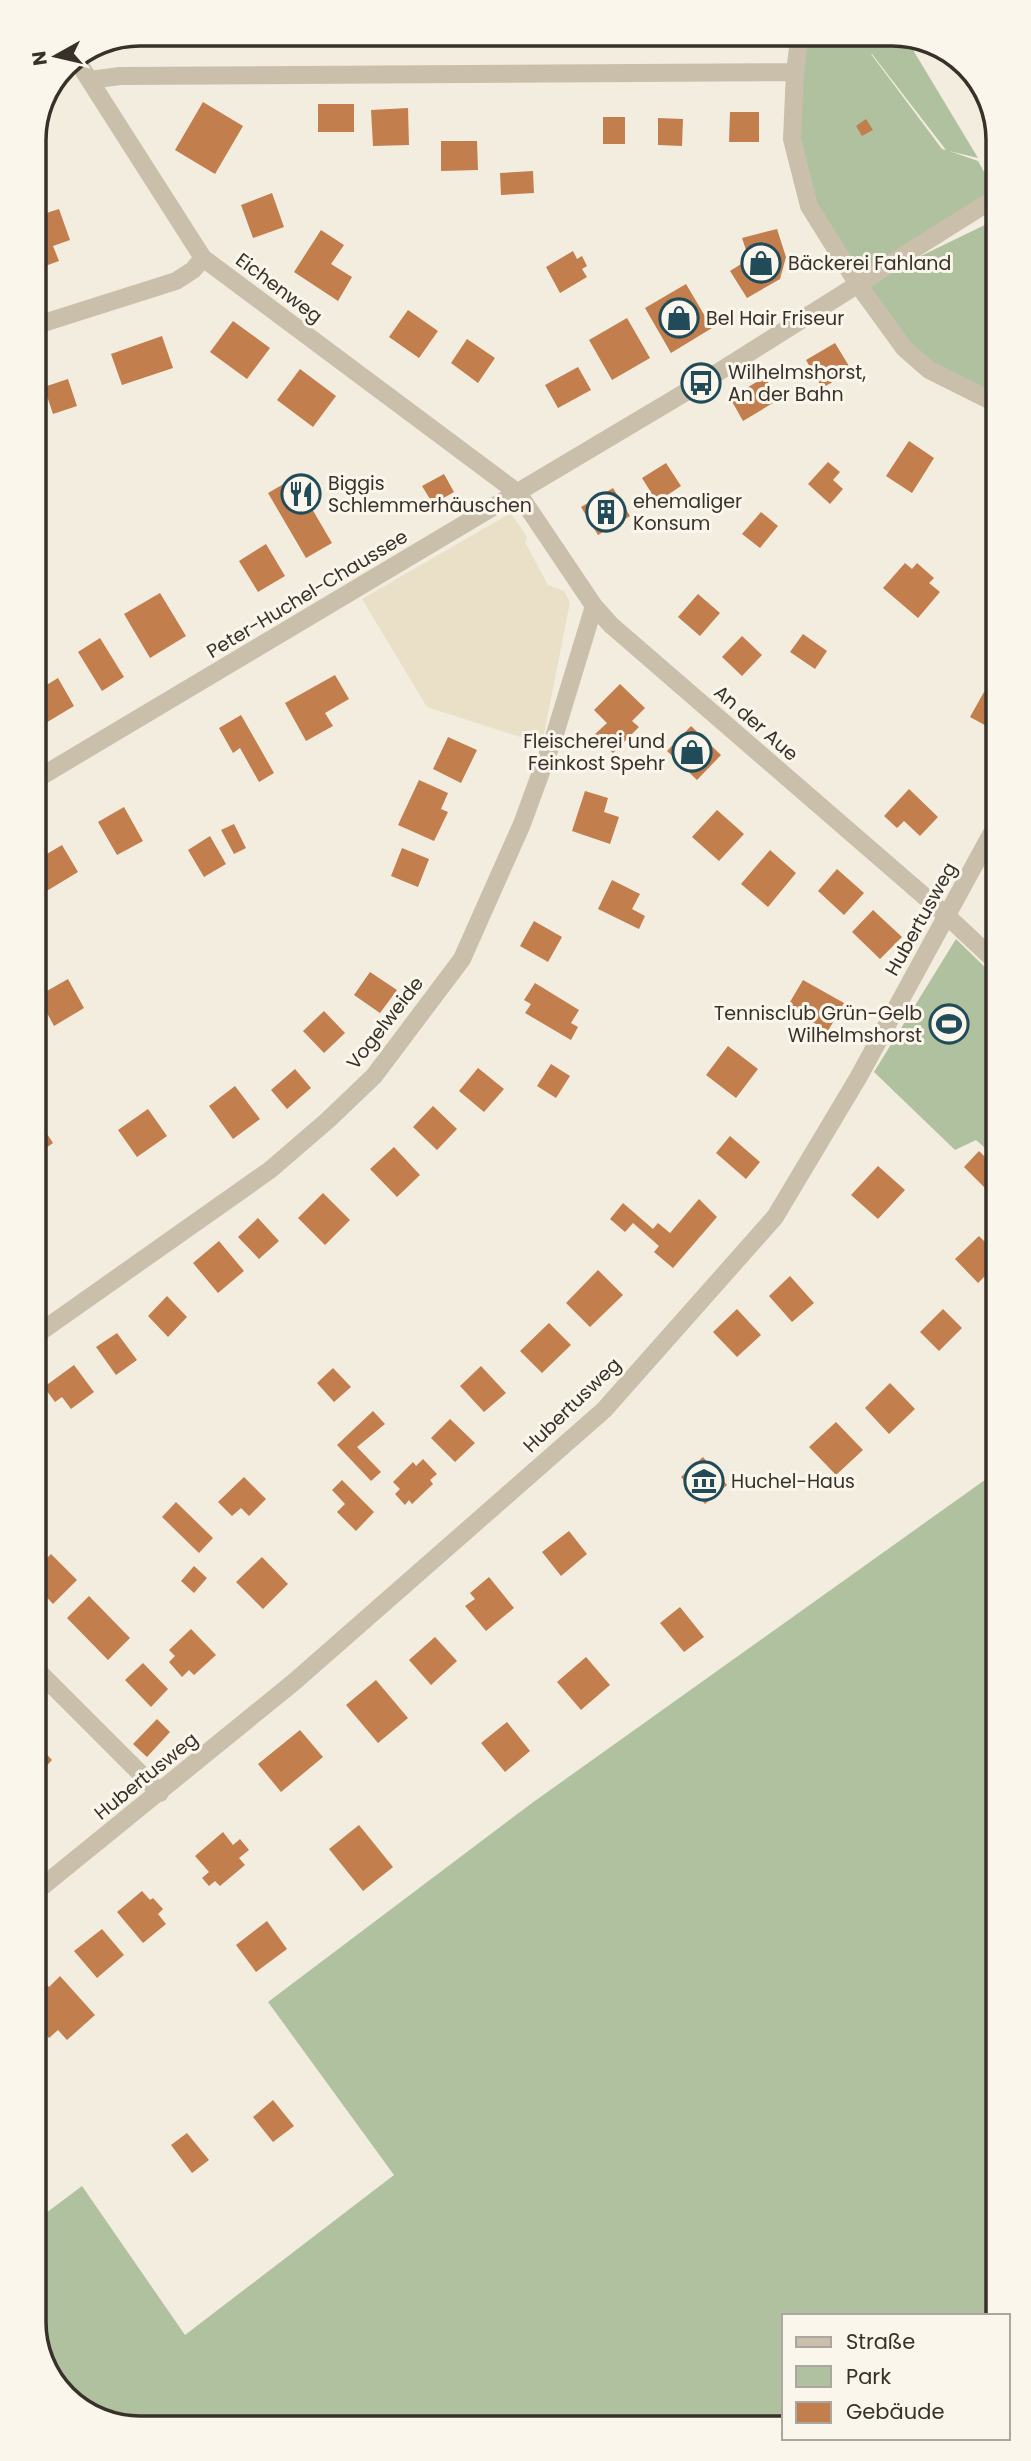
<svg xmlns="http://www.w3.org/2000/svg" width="1031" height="2461" viewBox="0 0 1031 2461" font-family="Poppins,sans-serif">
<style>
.green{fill:#b0c19f;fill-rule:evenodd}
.plaza{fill:#e9e0c7}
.building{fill:#c27e4d}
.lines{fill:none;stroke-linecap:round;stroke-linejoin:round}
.minor{stroke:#cabfab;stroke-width:18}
.rail{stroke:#38312a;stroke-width:5;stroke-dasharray:2 5;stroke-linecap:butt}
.labels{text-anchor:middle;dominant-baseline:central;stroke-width:6;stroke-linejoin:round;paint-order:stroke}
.poi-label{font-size:19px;fill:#38312a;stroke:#faf6eb;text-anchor:start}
.street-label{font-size:19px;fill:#38312a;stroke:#faf6eb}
.rim{fill:none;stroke:#38312a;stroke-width:3.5}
</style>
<rect width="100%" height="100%" fill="#f2eddf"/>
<path class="green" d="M805 33 899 34 904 35 978 158 949 151 978 161 992 186V194L862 278 815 204 798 136ZM871 54H872L946 150 942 149Z
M993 221V403L904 348 859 286Z
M956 939 994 976 995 1157 976 1140 955 1150 874 1072Z
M996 1472 998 2316H784V2423L132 2427 75 2406 39 2355 38 2219 82 2186 185 2335 394 2175 268 2002 532 1803Z"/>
<path class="plaza" d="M511 513 527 537 525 542 548 585 564 591 570 602 542 744 427 707 362 599Z"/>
<path class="building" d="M139 33H180V44L112 45Z
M588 33H629V37H588Z
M203 102 243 126 215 174 175 150Z
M318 104H354V132H318Z
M408 108 409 145 373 146 371 110Z
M730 112H759V142H729Z
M603 117H625V144H603Z
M658 118 683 119 682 146 658 145Z
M866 119 873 130 862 136 856 126Z
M441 141H477L478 170 441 171Z
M533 171 534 193 501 195 500 173Z
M272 193 284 227 253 238 241 205Z
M59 209 70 240 53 246 59 261 34 270V217Z
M777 229 786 257 780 279 747 298 730 271 749 259 742 238Z
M321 230 344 245 331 264 352 277 338 301 294 272Z
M573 251 577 259 582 256 587 266 582 269 587 277 560 293 546 267Z
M686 284 712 328 671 353 645 308Z
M408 310 438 331 419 358 389 337Z
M627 318 650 358 612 380 589 340Z
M233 321 270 348 247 379 210 352Z
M162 336 173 368 122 385 111 354Z
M467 339 495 358 478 383 451 363Z
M835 343 852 371 822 388 806 360Z
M578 367 591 390 558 408 545 385Z
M300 369 336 396 313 427 277 400Z
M765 377 778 400 743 421 730 398Z
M68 379 77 406 53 414 44 387Z
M909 441 934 458 912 493 886 476Z
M828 462 840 472 833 480 843 489 830 504 808 484Z
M666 463 681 486 657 502 642 478Z
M444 474 454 492 433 504 422 486Z
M294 478 332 543 306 558 268 493Z
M613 488 630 516 598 535 581 507Z
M761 512 778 526 760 548 742 534Z
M266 544 285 576 258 592 239 561Z
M905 563 912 569 917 563 934 578 929 583 940 592 918 618 883 588Z
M160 593 186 636 150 658 124 614Z
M698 594 720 613 700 636 678 617Z
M803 634 827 651 815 669 790 652Z
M742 636 762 655 742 676 722 657Z
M100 638 124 677 102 691 78 652Z
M335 675 349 699 325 713 333 726 306 741 285 703Z
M58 678 74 706 39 727 35 720V692Z
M620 684 645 708 632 721 639 727 613 753 594 735 607 723 594 710Z
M984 692 994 697V730L970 717Z
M241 715 274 773 259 782 240 748 233 753 219 728Z
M691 726 721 755 697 780 667 751Z
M448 737 477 750 461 783 433 769Z
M419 780 448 793 441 809 448 812 434 841 398 825Z
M909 789 938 817 920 836 904 821 897 828 884 816Z
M585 791 608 798 604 812 619 817 610 844 572 831Z
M124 807 143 841 117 855 98 822Z
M717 810 744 834 719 861 692 837Z
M234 824 246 848 234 854 221 830Z
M210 836 226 864 204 877 188 850Z
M62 845 78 872 45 892 35 875V861Z
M402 848 429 859 418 887 391 876Z
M770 850 796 873 768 907 741 884Z
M837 869 864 893 844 915 818 891Z
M612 880 640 894 632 909 645 916 639 929 598 909Z
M873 910 902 937 880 959 852 932Z
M534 921 562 937 548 962 520 946Z
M370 972 397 990 380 1013 354 995Z
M68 979 84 1008 54 1026 38 996Z
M803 980 844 1003 828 1031 787 1007Z
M535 983 579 1010 571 1023 578 1027 571 1040 525 1013 531 1004 524 1000Z
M324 1011 345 1033 324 1053 303 1031Z
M728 1046 758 1069 736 1098 706 1075Z
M551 1064 570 1076 556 1098 537 1086Z
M478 1068 504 1089 484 1112 459 1091Z
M295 1069 311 1088 287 1109 271 1090Z
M235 1086 260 1119 233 1139 209 1106Z
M433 1106 457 1129 437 1150 413 1127Z
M148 1109 167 1136 137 1157 118 1130Z
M36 1117 53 1143 36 1155Z
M730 1136 760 1162 746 1179 716 1153Z
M394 1147 420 1175 397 1197 370 1169Z
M979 1151 995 1167V1198L964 1167Z
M878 1166 905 1190 878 1219 851 1195Z
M323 1193 350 1220 325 1245 298 1218Z
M699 1199 717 1217 673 1268 654 1252 659 1246 633 1223 625 1232 610 1219 623 1203 653 1229 658 1223 670 1233Z
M258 1218 279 1241 259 1259 238 1237Z
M979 1236 995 1252V1266L978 1283 955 1259Z
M219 1241 244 1271 218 1293 193 1263Z
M598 1270 623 1295 590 1327 566 1303Z
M790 1276 814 1303 792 1322 769 1296Z
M167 1296 187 1317 168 1337 148 1316Z
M737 1309 761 1335 737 1357 713 1332Z
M943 1309 962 1328 939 1351 920 1332Z
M549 1323 571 1345 542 1373 520 1351Z
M117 1333 137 1360 116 1375 96 1347Z
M74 1365 94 1392 71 1409 62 1397 55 1402 44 1387Z
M481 1366 506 1393 484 1412 460 1386Z
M333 1368 351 1387 334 1402 317 1383Z
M890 1383 915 1409 889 1434 865 1408Z
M373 1411 385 1424 357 1447 381 1472 371 1481 337 1445Z
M450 1419 475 1443 455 1462 431 1438Z
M836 1422 863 1450 836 1475 809 1447Z
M703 1457 727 1485 705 1504 681 1477Z
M423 1459 437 1474 430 1480 433 1484 412 1504 409 1500 405 1505 395 1494 400 1489 393 1482 413 1462 416 1466Z
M244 1477 266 1499 249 1516 241 1508 232 1516 218 1502Z
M342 1480 374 1512 356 1531 337 1512 345 1504 332 1490Z
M176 1502 213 1538 199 1553 162 1517Z
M569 1531 587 1554 561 1576 542 1552Z
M51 1554 77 1580 53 1604 37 1587V1568Z
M262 1557 288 1584 263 1609 236 1582Z
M194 1566 207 1578 194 1593 181 1581Z
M489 1577 514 1608 486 1631 465 1606 475 1599 470 1593Z
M89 1596 130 1638 108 1660 67 1618Z
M680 1607 704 1637 684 1652 660 1623Z
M191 1629 216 1655 194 1675 189 1670 182 1677 169 1662 175 1656 169 1650Z
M435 1637 457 1661 431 1685 409 1660Z
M586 1657 610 1685 581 1710 557 1682Z
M143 1663 168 1689 151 1707 125 1680Z
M376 1680 408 1718 378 1743 346 1705Z
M157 1719 170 1732 147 1757 133 1744Z
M507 1722 530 1751 505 1772 481 1743Z
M300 1730 323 1757 281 1792 258 1764Z
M37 1744 52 1760 41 1772 37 1768Z
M359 1825 393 1867 363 1891 329 1849Z
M223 1832 233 1845 240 1839 249 1850 239 1858 245 1865 220 1886 215 1881 209 1886 202 1878 209 1872 195 1856Z
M142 1891 150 1900 153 1898 163 1909 158 1914 166 1924 143 1943 117 1912Z
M267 1921 287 1949 256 1972 236 1945Z
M102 1929 124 1955 97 1978 74 1951Z
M60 1976 95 2015 67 2040 58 2030 49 2038 38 2026V1981L41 1978 49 1987Z
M273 2100 294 2126 273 2142 253 2117Z
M187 2133 209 2160 192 2173 171 2145Z"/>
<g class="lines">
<path class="minor" d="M800 33 795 72 792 139 809 206 859 286 904 348 929 370 993 402
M76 59 203 258 518 493 594 606 611 625 946 915 994 960
M90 80 120 76 795 72
M34 326 176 281 193 270 203 258
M35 780 701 383 992 200
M36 1335 270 1170 328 1120 374 1076 462 959 522 824 555 734 594 606
M37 1670 160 1793
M38 1890 294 1682 604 1410 775 1217 858 1078 994 829"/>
<path class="rail" d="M949 53 992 121"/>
</g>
<defs>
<g id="shop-ring" transform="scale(2.0125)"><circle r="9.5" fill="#faf6eb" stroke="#214b59" stroke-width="1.5"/><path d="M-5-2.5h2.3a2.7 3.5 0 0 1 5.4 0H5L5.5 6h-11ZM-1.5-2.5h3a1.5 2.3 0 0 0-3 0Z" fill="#214b59"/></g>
<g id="bus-ring" transform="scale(2.0125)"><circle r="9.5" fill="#faf6eb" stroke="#214b59" stroke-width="1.5"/><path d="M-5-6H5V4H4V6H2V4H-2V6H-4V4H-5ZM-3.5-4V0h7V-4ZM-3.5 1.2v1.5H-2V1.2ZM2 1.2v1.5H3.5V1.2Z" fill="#214b59"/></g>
<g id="restaurant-ring" transform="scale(2.0125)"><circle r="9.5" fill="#faf6eb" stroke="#214b59" stroke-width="1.5"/><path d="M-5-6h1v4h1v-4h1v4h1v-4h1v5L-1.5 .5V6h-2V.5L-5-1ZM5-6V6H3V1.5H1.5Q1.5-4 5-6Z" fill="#214b59"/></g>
<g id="building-ring" transform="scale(2.0125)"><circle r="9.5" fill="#faf6eb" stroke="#214b59" stroke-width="1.5"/><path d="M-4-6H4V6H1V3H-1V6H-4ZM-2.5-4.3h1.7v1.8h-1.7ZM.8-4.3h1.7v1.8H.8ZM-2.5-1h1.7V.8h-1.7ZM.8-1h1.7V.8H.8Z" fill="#214b59"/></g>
<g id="stadium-ring" transform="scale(2.0125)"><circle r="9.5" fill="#faf6eb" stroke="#214b59" stroke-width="1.5"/><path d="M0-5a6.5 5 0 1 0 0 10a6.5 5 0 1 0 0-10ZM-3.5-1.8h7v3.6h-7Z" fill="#214b59"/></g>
<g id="museum-ring" transform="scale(2.0125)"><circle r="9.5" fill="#faf6eb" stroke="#214b59" stroke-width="1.5"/><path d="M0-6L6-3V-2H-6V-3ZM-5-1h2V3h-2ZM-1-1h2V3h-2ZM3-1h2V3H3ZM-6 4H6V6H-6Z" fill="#214b59"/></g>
</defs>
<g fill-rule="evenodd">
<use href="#shop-ring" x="761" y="263"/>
<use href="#shop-ring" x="679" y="318"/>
<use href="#bus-ring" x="701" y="383"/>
<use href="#restaurant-ring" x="301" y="494"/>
<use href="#building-ring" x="606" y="512"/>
<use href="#shop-ring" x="692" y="752"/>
<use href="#stadium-ring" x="949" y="1024"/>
<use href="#museum-ring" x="704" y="1481"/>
</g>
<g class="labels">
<g class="poi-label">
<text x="788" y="263">Bäckerei Fahland</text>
<text x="706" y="318">Bel Hair Friseur</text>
<text x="728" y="372">Wilhelmshorst,<tspan x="728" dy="22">An der Bahn</tspan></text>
<text x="328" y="483">Biggis<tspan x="328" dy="22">Schlemmerhäuschen</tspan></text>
<text x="633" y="501">ehemaliger<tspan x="633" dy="22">Konsum</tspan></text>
<text x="665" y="741" text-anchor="end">Fleischerei und<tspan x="665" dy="22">Feinkost Spehr</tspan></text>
<text x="922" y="1013" text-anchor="end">Tennisclub Grün-Gelb<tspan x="922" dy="22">Wilhelmshorst</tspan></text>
<text x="731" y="1481">Huchel-Haus</text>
</g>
<g class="street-label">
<text transform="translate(279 288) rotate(37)">Eichenweg</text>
<text transform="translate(307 594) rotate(-31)">Peter-Huchel-Chaussee</text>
<text transform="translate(756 723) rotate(41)">An der Aue</text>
<text transform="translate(921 919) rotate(-61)">Hubertusweg</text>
<text transform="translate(385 1023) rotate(-52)">Vogelweide</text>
<text transform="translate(572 1405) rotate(-44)">Hubertusweg</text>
<text transform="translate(146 1776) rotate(-39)">Hubertusweg</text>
</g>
</g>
<path d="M0 0H1031V2461H0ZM140 46H892A94 94 0 0 1 986 140V2322A94 94 0 0 1 892 2416H140A94 94 0 0 1 46 2322V140A94 94 0 0 1 140 46Z" fill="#faf6eb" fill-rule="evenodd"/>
<path class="rim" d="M140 46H892A94 94 0 0 1 986 140V2322A94 94 0 0 1 892 2416H140A94 94 0 0 1 46 2322V140A94 94 0 0 1 140 46Z"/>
<rect x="782" y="2314" width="228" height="126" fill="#faf6eb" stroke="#aca79e" stroke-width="2"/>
<rect x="796" y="2337" width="35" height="10" fill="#cabfab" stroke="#aca79e" stroke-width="2"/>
<text x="846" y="2349" font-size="21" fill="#38312a">Straße</text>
<rect x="796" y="2366" width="35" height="21" fill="#b0c19f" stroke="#aca79e" stroke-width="2"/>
<text x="846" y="2384" font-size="21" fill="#38312a">Park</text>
<rect x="796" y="2402" width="35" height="21" fill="#c27e4d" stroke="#aca79e" stroke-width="2"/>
<text x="846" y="2419" font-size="21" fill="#38312a">Gebäude</text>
<g transform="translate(56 56) rotate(262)" stroke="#faf6eb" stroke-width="5" paint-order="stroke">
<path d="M0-5L12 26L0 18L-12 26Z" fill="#38312a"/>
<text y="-10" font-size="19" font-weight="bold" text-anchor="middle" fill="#38312a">N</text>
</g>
</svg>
